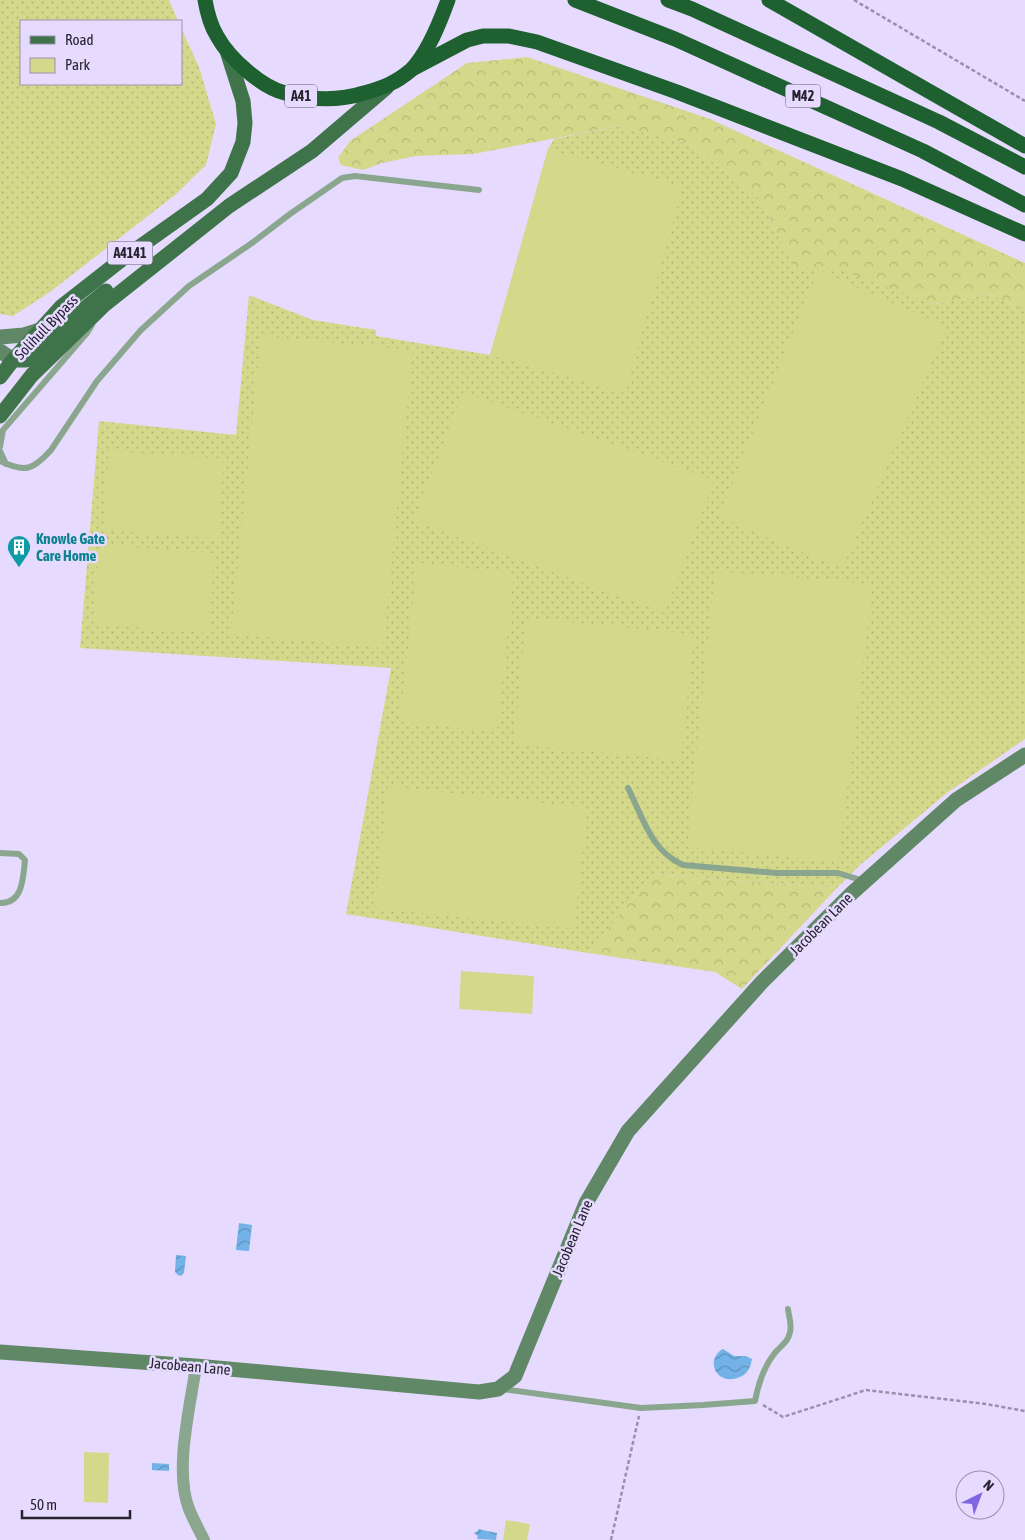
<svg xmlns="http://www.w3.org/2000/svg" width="1025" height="1540" viewBox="0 0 1025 1540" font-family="'Asap Condensed',sans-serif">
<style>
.green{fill:url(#green-dots)}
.forest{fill:url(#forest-crowns)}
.pitch{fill:#d4d88a}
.water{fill:url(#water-waves)}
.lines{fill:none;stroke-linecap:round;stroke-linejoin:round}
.path{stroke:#9890aa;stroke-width:2.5;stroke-dasharray:4 2.5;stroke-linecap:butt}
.lane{stroke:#8ba68f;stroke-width:6}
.street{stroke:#8ba68f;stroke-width:12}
.secondary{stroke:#608867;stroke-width:15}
.primary{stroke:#3f734a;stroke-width:15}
.highway{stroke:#1f6031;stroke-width:15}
.labels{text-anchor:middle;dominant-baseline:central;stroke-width:5;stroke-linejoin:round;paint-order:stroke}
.shield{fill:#e6dbfe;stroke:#605a6e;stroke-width:1}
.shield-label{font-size:14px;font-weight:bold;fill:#272330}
.street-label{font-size:15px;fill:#272330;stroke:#e6dbfe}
.culture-label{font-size:15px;font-weight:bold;fill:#0d838f;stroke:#e6dbfe;text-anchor:start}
</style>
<defs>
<pattern id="green-dots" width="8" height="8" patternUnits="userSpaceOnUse" patternTransform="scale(1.25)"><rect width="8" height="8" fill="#d4d88a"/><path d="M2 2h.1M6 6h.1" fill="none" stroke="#b6b977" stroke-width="1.8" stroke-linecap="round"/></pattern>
<pattern id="forest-crowns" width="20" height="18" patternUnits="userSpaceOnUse" patternTransform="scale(1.25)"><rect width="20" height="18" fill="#d4d88a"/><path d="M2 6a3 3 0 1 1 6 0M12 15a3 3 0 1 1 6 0" fill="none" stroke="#b6b977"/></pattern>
<pattern id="water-waves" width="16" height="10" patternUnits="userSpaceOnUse" patternTransform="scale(1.25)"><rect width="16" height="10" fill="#73b2e7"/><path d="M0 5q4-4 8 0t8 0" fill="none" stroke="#5e90bc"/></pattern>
</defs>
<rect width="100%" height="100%" fill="#e6dbfe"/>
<path class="green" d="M0 0H169L178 21H21V84H181V28L199 67 216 124 206 165 175 195 50 292 13 316 0 314Z
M619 126 690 144 760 199 795 268 833 267 934 304 990 294 1025 310V739L947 793 860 865 837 888 653 874 588 953 346 914 391 668 80 648 99 421 236 435 249 295 313 320 376 330V336L490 355 548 149 554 139Z"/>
<path class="forest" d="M527 57 710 119 1025 263V310L990 294 934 304 833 268H795L760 199 690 144 619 126 473 154 416 156 382 163 363 170 341 165 338 158 350 141 467 63Z
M653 874 837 888 742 989 715 972 588 953Z"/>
<path class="pitch" d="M548 149 683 187 625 393 490 355Z
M818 270 947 327 842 569 719 517Z
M261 336 413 350 383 648 231 634Z
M463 392 714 480 665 613 414 521Z
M109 451 224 459 218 539 103 530Z
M99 545 214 553 209 633 94 624Z
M417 563 514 573 497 732 400 722Z
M715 571 873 584 838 862 687 847Z
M526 618 694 634 681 760 514 744Z
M388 786 587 808 574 929 375 908Z
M461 971 534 976 532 1014 459 1009Z
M84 1452 109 1453 108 1503 84 1502Z
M506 1520 530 1524 527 1540H503Z"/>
<path class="water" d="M239 1223 252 1225 249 1251 236 1250Z
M176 1255 186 1256 184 1273 181 1276 178 1275 175 1272Z
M723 1349 734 1356H746L752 1359C751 1366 748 1373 742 1376 716 1389 704 1359 723 1349Z
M152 1463 169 1464V1471L152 1470Z
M478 1529 497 1533 496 1540 477 1539 478 1536 474 1533 478 1531Z"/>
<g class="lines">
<path class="path" d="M854 0 1025 101
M763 1405 783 1417 866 1390 986 1404 1025 1411
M611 1540 639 1416"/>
<path class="lane" d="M0 447 3 430 87 333 92 325
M0 451 6 464
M0 461C25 473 33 470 51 450L97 381 141 330 189 286 252 243 290 214 342 178 355 176 479 190
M628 788C643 818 651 851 683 865L777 873H838L864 881
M0 853 19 854 25 860C23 878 23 904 0 903
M502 1389 641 1408 703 1405 755 1401C758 1385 764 1367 774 1354 780 1346 788 1343 790 1332 792 1325 789 1317 788 1309"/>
<path class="street" d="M196 1366C190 1408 174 1470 189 1509 193 1519 199 1530 204 1540"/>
<path class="secondary" d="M0 337 24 335 40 330
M0 351 13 360
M0 1352 196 1366 479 1392 498 1389 515 1376 586 1203 628 1131 762 982 852 893 956 800 1025 755"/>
<path class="primary" d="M13 360H26L34 356 58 330 106 291
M0 377 13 360 61 307 121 260 207 199 231 173 243 142 245 123 243 101 227 51
M0 416 32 375 103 306 229 206 312 151 387 87"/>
<path class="highway" d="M205 0C207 12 211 26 217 36 229 58 261 87 285 93 311 100 339 101 364 93 382 88 396 83 411 70 428 53 440 22 448 0
M575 0 675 39 923 151 1025 205
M668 0 692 9 939 122 1025 167
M769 0 1025 146
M412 69 467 40 483 36H509L537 42 677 92 902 179 1025 234"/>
</g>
<defs>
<g id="building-pin" transform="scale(1.25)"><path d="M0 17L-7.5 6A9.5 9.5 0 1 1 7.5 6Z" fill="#0f9aa8" stroke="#e6dbfe"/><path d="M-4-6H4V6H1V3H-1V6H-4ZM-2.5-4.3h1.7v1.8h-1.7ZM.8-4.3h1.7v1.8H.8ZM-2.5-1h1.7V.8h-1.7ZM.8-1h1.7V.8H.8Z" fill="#fff"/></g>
</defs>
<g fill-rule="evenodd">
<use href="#building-pin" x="19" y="547"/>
</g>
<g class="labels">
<g class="shield">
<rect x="285" y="84.5" width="32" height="23" rx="4"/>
<rect x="785.5" y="84.5" width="35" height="23" rx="4"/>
<rect x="107.5" y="241.5" width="45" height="23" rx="4"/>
</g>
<g class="shield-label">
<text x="301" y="96">A41</text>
<text x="803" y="96">M42</text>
<text x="130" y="253">A4141</text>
</g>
<g class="street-label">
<text transform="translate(46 327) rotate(-46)">Solihull Bypass</text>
<text transform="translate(821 924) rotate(-45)">Jacobean Lane</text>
<text transform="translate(572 1238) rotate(-67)">Jacobean Lane</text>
<text transform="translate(190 1366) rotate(5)">Jacobean Lane</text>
</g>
<g class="culture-label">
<text x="36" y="538">Knowle Gate<tspan x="36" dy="17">Care Home</tspan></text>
</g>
</g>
<rect x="20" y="20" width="162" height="65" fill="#e6dbfe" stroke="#9a91ac"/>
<rect x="30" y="36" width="25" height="8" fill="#3f734a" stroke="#9a91ac"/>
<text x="65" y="45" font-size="15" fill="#272330">Road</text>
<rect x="30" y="58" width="25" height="15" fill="#d4d88a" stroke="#9a91ac"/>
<text x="65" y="70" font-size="15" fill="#272330">Park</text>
<g transform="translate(980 1495) rotate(42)"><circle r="24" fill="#e6dbfe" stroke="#9a91ac"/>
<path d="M0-4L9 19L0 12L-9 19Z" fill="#8067e2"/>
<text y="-8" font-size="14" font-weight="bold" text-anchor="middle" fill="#272330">N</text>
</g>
<path d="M22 1510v8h108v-8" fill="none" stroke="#272330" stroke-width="2.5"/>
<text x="30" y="1510" font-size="15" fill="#272330" stroke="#e6dbfe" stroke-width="4" paint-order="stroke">50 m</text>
</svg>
